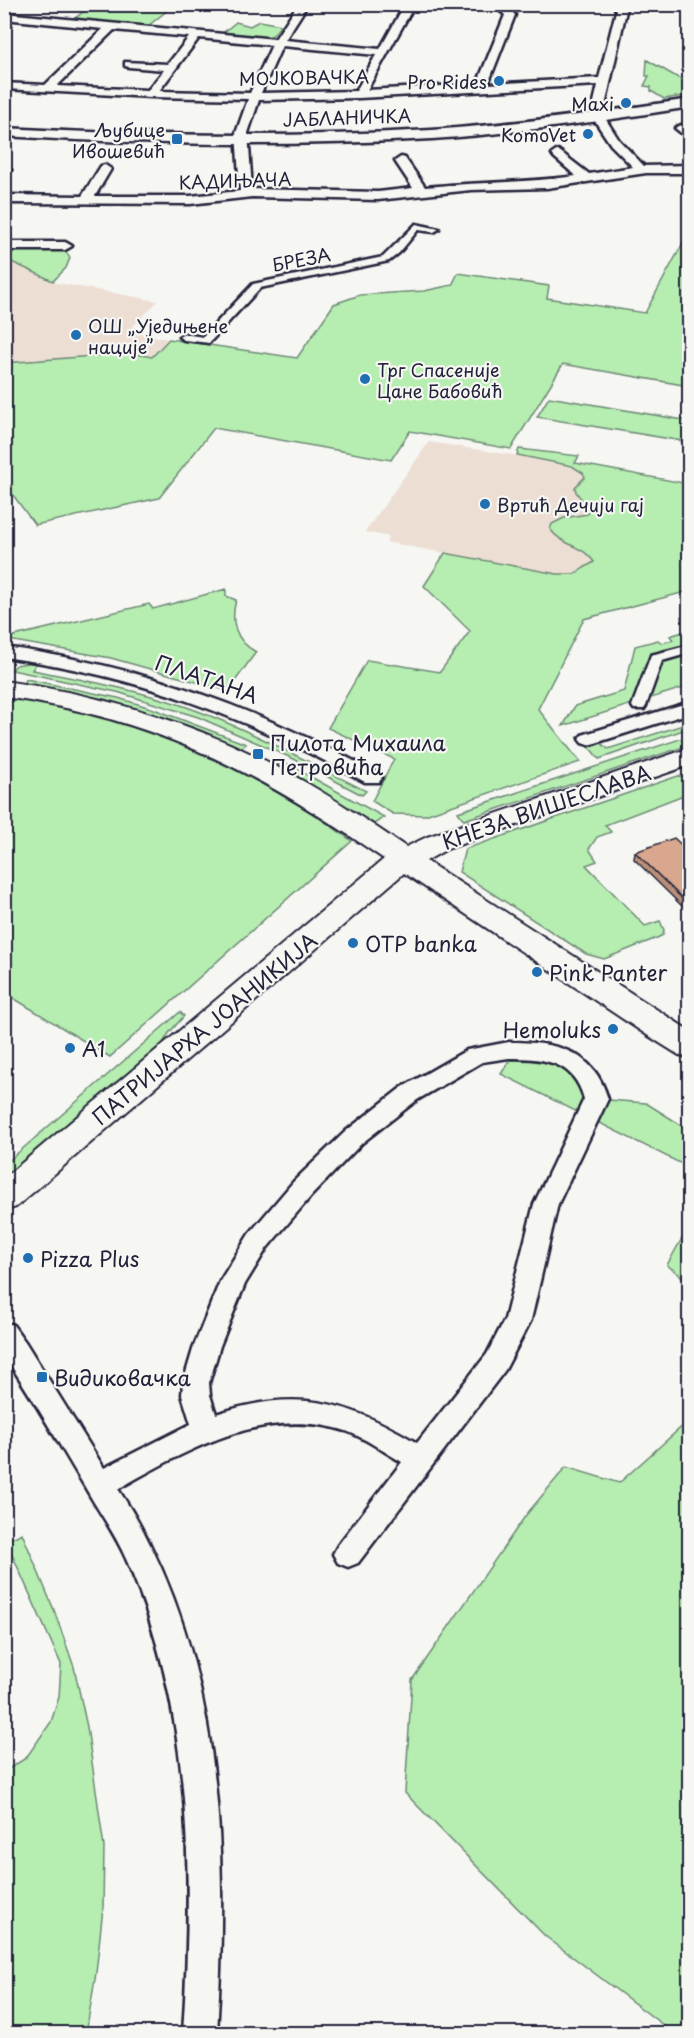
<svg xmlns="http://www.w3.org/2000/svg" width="694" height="2038" viewBox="0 0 694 2038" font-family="'Playpen Sans',sans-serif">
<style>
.built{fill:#edded4}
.green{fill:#b6edb0;stroke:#6c8876;stroke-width:1.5}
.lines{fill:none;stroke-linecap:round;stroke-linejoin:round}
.pedestrian-casing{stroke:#22223b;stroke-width:5}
.minor-casing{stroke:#22223b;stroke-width:5}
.tertiary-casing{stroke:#22223b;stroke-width:5}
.secondary-casing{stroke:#22223b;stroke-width:4}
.pedestrian{fill:#f6f6f2;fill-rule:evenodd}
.minor{fill:#f6f6f2;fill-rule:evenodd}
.tertiary{fill:#f6f6f2;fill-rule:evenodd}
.secondary{fill:#f6f6f2;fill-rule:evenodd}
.wall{fill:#bb9079;stroke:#22223b;stroke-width:1.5}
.shaded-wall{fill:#987563;stroke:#22223b;stroke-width:1.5}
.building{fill:#d9a78d;stroke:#22223b;stroke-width:1.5}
.poi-dot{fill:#1f6fb2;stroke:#f6f6f2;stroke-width:2}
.labels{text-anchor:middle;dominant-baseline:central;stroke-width:4.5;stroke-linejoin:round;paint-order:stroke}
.far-street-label{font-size:18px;fill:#22223b;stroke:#f6f6f2}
.far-poi-label{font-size:18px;fill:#22223b;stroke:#f6f6f2;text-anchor:end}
.street-label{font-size:21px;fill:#22223b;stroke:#f6f6f2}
.poi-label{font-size:21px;fill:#22223b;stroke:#f6f6f2;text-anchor:start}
</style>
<rect width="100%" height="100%" fill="#f6f6f2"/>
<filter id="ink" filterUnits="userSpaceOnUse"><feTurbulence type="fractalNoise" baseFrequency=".0167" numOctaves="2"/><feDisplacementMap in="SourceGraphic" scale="12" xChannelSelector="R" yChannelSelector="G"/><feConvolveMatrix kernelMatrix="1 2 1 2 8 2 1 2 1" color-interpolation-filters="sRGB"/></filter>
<g filter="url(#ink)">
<path class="built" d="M65 250 70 258 66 268 52 282 158 301 128 331 169 339 131 379 5 372 4 251Z
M429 442 532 458 579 469 585 477 576 487 580 499 589 509 587 515 574 516 568 544 589 553 594 562 574 574H556L386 542 389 537 365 532Z"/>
<path class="green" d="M92 5V4L174 5 148 26 74 19Z
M259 21 281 25 273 35 268 37 223 33 236 22 250 26Z
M647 60 689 84V95L664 99 651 91V87L644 86 649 76H646Z
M689 239V386L563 364 511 449 410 431 391 460 214 428 159 498 35 525 5 484V363L130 353 152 357 169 339 297 358 334 304 360 295 424 291 452 285 458 273 549 286 547 298 645 313 684 241Z
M65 250 70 258 66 268 53 281 5 259 4 251Z
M549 397 689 421V442L537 417Z
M519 449 579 456 575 463 689 484V591L584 619 538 709 580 762 425 815 393 814 372 801 394 759 328 728 367 660 440 672 470 631 424 586 445 553 557 574H574L594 562C583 545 562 546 550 529L552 524 564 518 587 514 589 509 576 492 575 487 585 477 583 473 572 466 517 455Z
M226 589V596L236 600C230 621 235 641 256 652L228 691 111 658 8 640 10 637 149 604 153 609Z
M689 630V686L563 726 575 706 624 691 635 646 658 640 662 643 673 640 670 636Z
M38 661 32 670C83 680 134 689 184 706 247 728 306 761 366 791L362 795 294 759 198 717 117 692 12 670 16 665Z
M26 679 118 698 151 708 246 744 241 748C218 739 195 729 172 721 124 703 74 694 24 686Z
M4 697C105 708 208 752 295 802 315 814 334 828 352 841L110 1057 5 993Z
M689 723V728L599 759 589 747 601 743 608 749Z
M686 737 689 740V745L464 820 458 812Z
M282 761 384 817 374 824 276 767Z
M678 776 689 777V793L605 825 611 832 597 837 589 849 597 861 586 865 645 926 660 921 664 930 663 935 657 938 604 959 586 954 459 872 465 849Z
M180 1012 184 1016 169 1033 156 1055 5 1184V1164Z
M517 1048 558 1056 596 1099 646 1103 689 1130V1179L682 1164 501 1074Z
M689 1226V1282L667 1265Z
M689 1417 690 2033 675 2034 545 1936 405 1793 412 1680 526 1515 566 1467 619 1483 687 1422Z
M22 1533 54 1610 74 1667 87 1727 104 1847 103 1908 96 1973 86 2033H15L5 2021V1771L26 1758 51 1722 59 1697 61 1664 6 1541Z"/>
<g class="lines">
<g class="pedestrian-casing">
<path id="pedestrian" d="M416 224 439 229 434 232 418 230 399 253 389 261 260 288 209 343 184 340 179 337 184 334 203 337 253 284 383 257Z
M690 645V653L662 661 646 706 644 709H634L632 706 651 655Z"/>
</g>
<g class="minor-casing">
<path id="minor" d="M298 4H308L285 40 380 49 405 4H415L367 90 477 84 505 15 492 4H505L515 15 488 84 599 78 616 11 614 4H624L626 11 603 115 619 140 644 166 690 165V173H646L547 188 471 190 378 200 252 197 190 204 4 203V195L82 196 101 166 105 165 111 169 95 196H190L240 191 236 133 248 99 151 97 4 89V83L45 85 103 29 4 19V13L275 39ZM114 30 189 37 168 64 125 62V66L129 67 164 70 148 90 57 86ZM199 38 272 45 250 93 159 91ZM282 46 376 55 356 91 261 93ZM598 85 591 115 611 145 633 167 589 174 558 150 552 154 554 157 576 176C526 183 475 182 425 187L405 158 401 157 395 161 413 188 378 192 252 189 248 133 259 100 359 98Z
M681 125 690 130V140L675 128Z
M4 166 11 170 4 175Z
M4 242H65L72 246 65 250H4Z
M4 647C143 666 256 708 379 774L382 778 379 782H365C245 717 141 676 4 657Z
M690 702V713L589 745 582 743 579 739 582 735Z
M509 1042C556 1042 594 1050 608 1099L558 1204 531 1320 505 1370 358 1563 348 1567 338 1563 333 1554 338 1545 402 1462C384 1452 366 1438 346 1431 263 1405 187 1450 118 1489 224 1648 228 1849 217 2034H183C193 1873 193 1711 127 1561 116 1535 99 1512 85 1487 58 1442 33 1398 4 1355V1322L13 1325 26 1343 104 1468 191 1424 182 1395 183 1383 194 1346 220 1281 249 1234 294 1181 346 1131 401 1088 467 1050ZM509 1058C544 1058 574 1061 584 1099L534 1204 505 1319 487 1354 417 1443C346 1400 296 1388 216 1414L210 1395 209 1383 220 1346 245 1284 267 1248 312 1195 362 1143 417 1100 482 1062Z"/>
</g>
<g class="tertiary-casing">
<path id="tertiary" d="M690 99V107C604 121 518 133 432 139 289 147 147 145 4 136V128C147 136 289 138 432 130 518 124 604 112 690 99Z"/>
</g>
<g class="secondary-casing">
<path id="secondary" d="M4 681C106 695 205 726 294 776 333 797 370 823 406 847L427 837 690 748V765L447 849 426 861 690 1031V1058L679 1055 647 1035 404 873 16 1207 4 1211V1178L384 859C260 773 156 718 4 697Z"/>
</g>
<use href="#pedestrian" class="pedestrian"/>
<use href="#minor" class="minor"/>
<use href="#tertiary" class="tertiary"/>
<use href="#secondary" class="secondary"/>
</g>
<path class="wall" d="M635 852 690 853V909L686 910 634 859Z"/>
<path class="shaded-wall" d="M690 903V909L686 910 688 904Z"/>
<path class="building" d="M674 838 690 853V903L688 904 635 852Z"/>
</g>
<g class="poi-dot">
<circle cx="499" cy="81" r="6"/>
<circle cx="626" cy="103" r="6"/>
<circle cx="588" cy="134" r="6"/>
<rect x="171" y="133" width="12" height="12" rx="3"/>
<circle cx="76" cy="335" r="6"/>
<circle cx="365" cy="379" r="6"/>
<circle cx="485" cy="504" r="6"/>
<rect x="252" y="748" width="12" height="12" rx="3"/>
<circle cx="353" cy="943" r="6"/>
<circle cx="537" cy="972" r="6"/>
<circle cx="613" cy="1029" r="6"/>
<circle cx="70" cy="1048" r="6"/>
<circle cx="28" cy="1258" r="6"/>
<rect x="36" y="1371" width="12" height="12" rx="3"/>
</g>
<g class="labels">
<g class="far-street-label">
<text transform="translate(304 77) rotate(-1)">МОЈКОВАЧКА</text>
<text transform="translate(347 117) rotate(-2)">ЈАБЛАНИЧКА</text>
<text transform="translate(235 180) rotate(-2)">КАДИЊАЧА</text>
<text transform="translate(301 259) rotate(-11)">БРЕЗА</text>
</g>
<g class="far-poi-label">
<text x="487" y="81">Pro Rides</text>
<text x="614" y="103">Maxi</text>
<text x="165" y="129">Љубице<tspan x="165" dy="21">Ивошевић</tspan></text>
<text x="576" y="134">KomoVet</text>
<text x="88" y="325" text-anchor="start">ОШ „Уједињене<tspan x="88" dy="21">нације”</tspan></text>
<text x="377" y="369" text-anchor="start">Трг Спасеније<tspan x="377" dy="21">Цане Бабовић</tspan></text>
<text x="497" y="504" text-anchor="start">Вртић Дечији гај</text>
</g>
<g class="street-label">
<text transform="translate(207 678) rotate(19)">ПЛАТАНА</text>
<text transform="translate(546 806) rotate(-19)">КНЕЗА ВИШЕСЛАВА</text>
<text transform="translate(204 1028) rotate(-40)">ПАТРИЈАРХА ЈОАНИКИЈА</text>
</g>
<g class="poi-label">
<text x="270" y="742">Пилота Михаила<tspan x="270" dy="24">Петровића</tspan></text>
<text x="365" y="943">OTP banka</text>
<text x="549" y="972">Pink Panter</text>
<text x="601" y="1029" text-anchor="end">Hemoluks</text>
<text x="82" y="1048">A1</text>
<text x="40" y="1258">Pizza Plus</text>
<text x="54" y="1377">Видиковачка</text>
</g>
</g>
<rect width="694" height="2038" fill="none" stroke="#f6f6f2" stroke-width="24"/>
<rect x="12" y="12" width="670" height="2014" fill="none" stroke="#22223b" stroke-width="2" filter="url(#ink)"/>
</svg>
